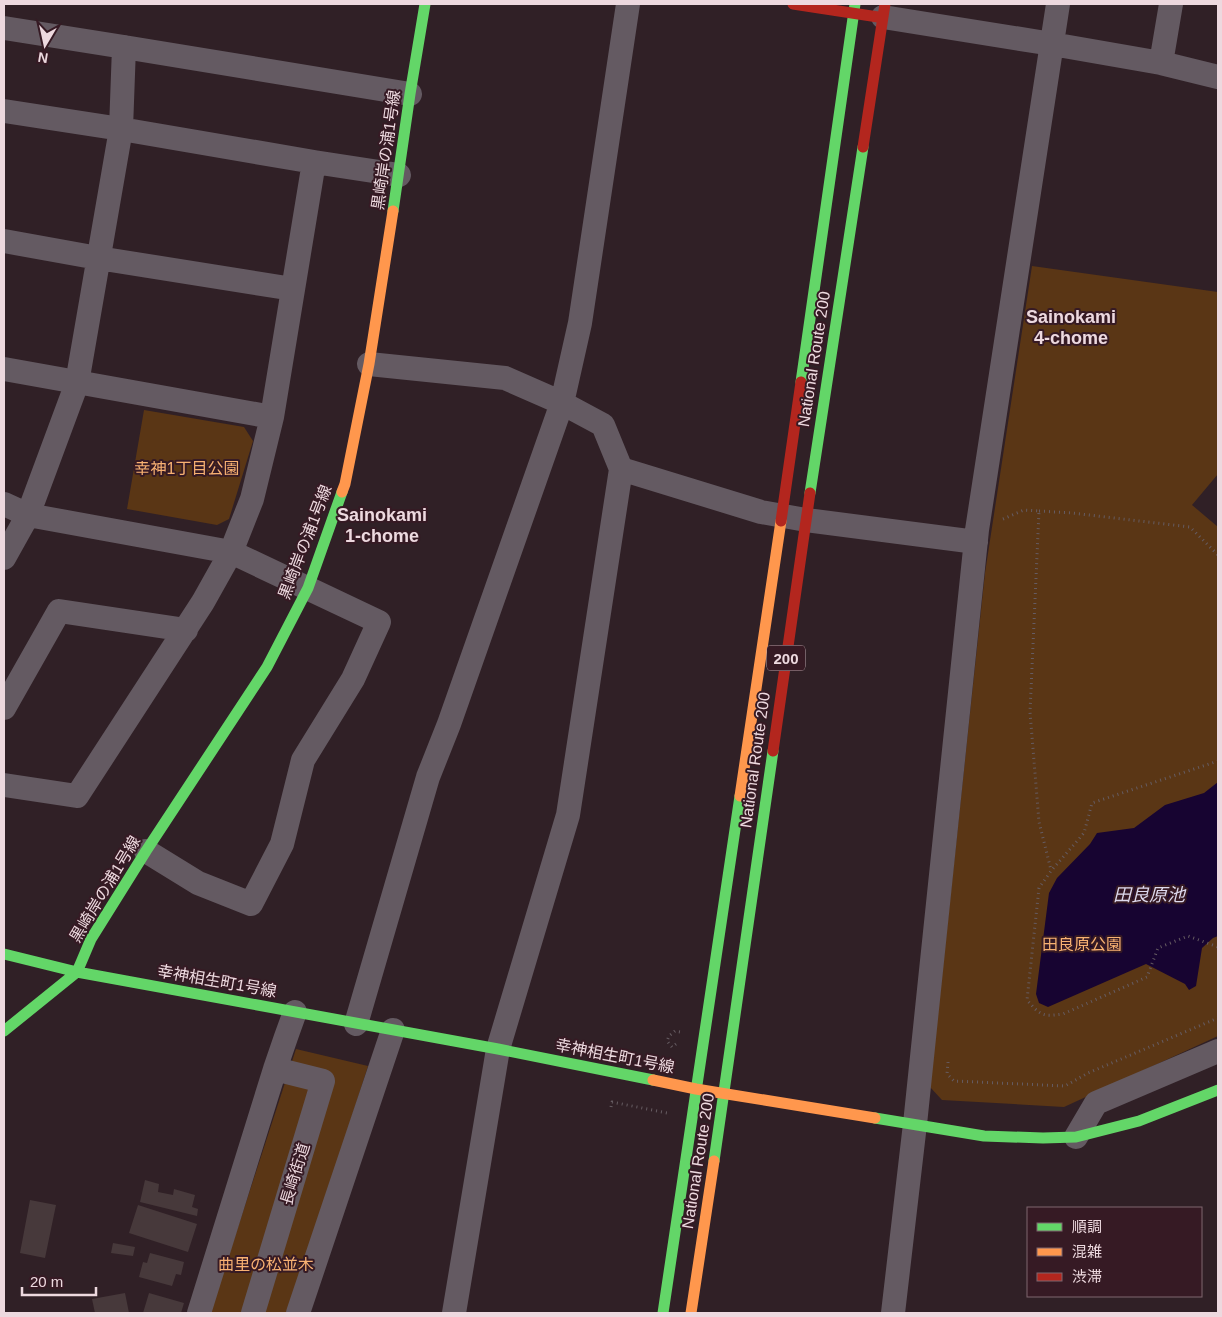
<svg xmlns="http://www.w3.org/2000/svg" width="1222" height="1317" viewBox="0 0 1222 1317" font-family="Helvetica,'Noto Sans JP',sans-serif">
<style>
.green{fill:#5a3615}
.water{fill:#170431}
.building{fill:#47393b}
.lines{fill:none;stroke-linecap:round;stroke-linejoin:round}
.path{stroke:#665c62;stroke-width:3;stroke-dasharray:1 4;stroke-linecap:butt}
.street{stroke:#645a62;stroke-width:24}
.fast{stroke:#63d668;stroke-width:11}
.slow{stroke:#ff974d;stroke-width:11}
.jam{stroke:#b3261e;stroke-width:11}
.labels{text-anchor:middle;dominant-baseline:central;stroke-width:4;stroke-linejoin:round;paint-order:stroke}
.shield{fill:#361a24;stroke:#b6a0a7;stroke-width:1}
.shield-label{font-size:15px;font-weight:bold;fill:#edd9df}
.street-label{font-size:16px;fill:#edd9df;stroke:#361a24}
.park-label{font-size:16px;fill:#f8b172;stroke:#361a24}
.neighbourhood-label{font-size:18px;font-weight:bold;fill:#edd9df;stroke:#361a24}
.water-label{font-size:18px;font-style:italic;fill:#ddd9ee;stroke:#361a24}
</style>
<rect width="100%" height="100%" fill="#302026"/>
<path class="green" d="M1032 266 1218 292V474L1192 505 1218 527V1036L1064 1107 942 1100 930 1087 985 573Z
M144 410 244 427 253 441 229 519 217 525 127 509Z
M296 1049 368 1066 289 1313H210Z"/>
<path class="water" d="M1218 782V936L1213 938 1202 948 1196 986 1189 990 1185 984 1146 964 1048 1007 1039 1003 1036 994 1049 893 1057 878 1090 844 1097 833 1134 828 1165 805 1204 793Z"/>
<path class="building" d="M145 1180 159 1184 158 1192 173 1195 174 1189 195 1195 192 1207 198 1209 197 1216 140 1202Z
M30 1200 56 1205 45 1258 20 1253Z
M138 1205 197 1224 188 1252 129 1233Z
M113 1243 135 1247 133 1256 111 1253Z
M150 1253 184 1262 181 1275 176 1274 172 1286 139 1277 143 1262 147 1263Z
M125 1293 129 1313H95L92 1299Z
M149 1293 184 1303 181 1313H143Z"/>
<g class="lines">
<path class="path" d="M1039 511 1072 513 1190 527 1218 555
M1003 519 1024 510 1039 511 1030 712 1039 822 1051 870
M1218 761 1092 803 1084 833 1051 871 1039 888 1027 1000C1040 1015 1042 1017 1063 1014L1147 977 1158 948 1188 936 1218 947
M676 1044 672 1047 667 1041 669 1036 675 1031 680 1032
M948 1062 947 1074 954 1081 1065 1086 1088 1073 1218 1018
M611 1107 612 1102 667 1113"/>
<path class="street" d="M883 17 1052 44 1161 63 1218 77
M4 28 124 47 410 94
M1161 63 1171 4
M4 111 121 129 314 162
M4 241 98 258 293 289
M369 364 505 378 562 403 603 425 621 469 568 815 498 1049 454 1313
M4 369 272 417
M621 469 761 512 806 520 976 542
M4 504 28 515 231 552 379 622 353 679 303 760 282 844 251 904 198 883 146 851
M4 558 28 515 77 383 121 129 124 47
M4 708 59 611 186 630
M4 785 77 796 203 602 231 552 252 499 272 417 314 162 399 175
M356 1024 428 777 449 724 562 403 580 323 628 4
M1076 1137 1096 1103 1218 1051
M199 1313 275 1069 286 1037 295 1012
M253 1313 323 1081 275 1069
M298 1313 393 1030
M893 1313 915 1124 977 530 1058 4"/>
<path class="fast" d="M393 211 410 94 425 4
M801 382 855 4
M810 493 863 147
M4 954 77 972 498 1049 653 1080
M4 1031 77 972 91 939 146 851 267 667 308 588 342 492
M875 1118 984 1136 1043 1138 1076 1137 1139 1121 1218 1090
M714 1161 773 751
M663 1313 740 796"/>
<path class="slow" d="M342 492 345 484 369 364 393 211
M740 796 781 521
M653 1080 696 1089 875 1118
M691 1313 714 1161"/>
<path class="jam" d="M793 4 878 17
M863 147 885 4
M781 521 801 382
M773 751 810 493"/>
</g>
<g class="labels">
<rect class="shield" x="767" y="645.5" width="38" height="25" rx="4"/>
<g class="shield-label">
<text x="786" y="658">200</text>
</g>
<g class="street-label">
<text transform="translate(386 150) rotate(-82)">黒崎岸の浦1号線</text>
<text transform="translate(814 359) rotate(-81)">National Route 200</text>
<text transform="translate(305 542) rotate(-69)">黒崎岸の浦1号線</text>
<text transform="translate(755 760) rotate(-82)">National Route 200</text>
<text transform="translate(105 889) rotate(-59)">黒崎岸の浦1号線</text>
<text transform="translate(217 981) rotate(10)">幸神相生町1号線</text>
<text transform="translate(615 1056) rotate(11)">幸神相生町1号線</text>
<text transform="translate(698 1161) rotate(-81)">National Route 200</text>
<text transform="translate(295 1174) rotate(-73)">長崎街道</text>
</g>
<g class="park-label">
<text x="187" y="468">幸神1丁目公園</text>
<text x="1082" y="944">田良原公園</text>
<text x="266" y="1264">曲里の松並木</text>
</g>
<g class="neighbourhood-label">
<text x="1071" y="317">Sainokami<tspan x="1071" dy="21">4-chome</tspan></text>
<text x="382" y="515">Sainokami<tspan x="382" dy="21">1-chome</tspan></text>
</g>
<g class="water-label">
<text x="1149" y="895">田良原池</text>
</g>
</g>
<rect width="1222" height="1317" fill="none" stroke="#edd9df" stroke-width="10"/>
<rect x="1027" y="1207" width="175" height="90" fill="#361a24" stroke="#7f666f"/>
<rect x="1037" y="1223" width="25" height="8" fill="#63d668" stroke="#7f666f"/>
<text x="1072" y="1232" font-size="15" fill="#edd9df">順調</text>
<rect x="1037" y="1248" width="25" height="8" fill="#ff974d" stroke="#7f666f"/>
<text x="1072" y="1257" font-size="15" fill="#edd9df">混雑</text>
<rect x="1037" y="1273" width="25" height="8" fill="#b3261e" stroke="#7f666f"/>
<text x="1072" y="1282" font-size="15" fill="#edd9df">渋滞</text>
<g transform="translate(45 45) rotate(189)" stroke="#361a24" stroke-width="4" paint-order="stroke">
<path d="M0-4L9 19L0 12L-9 19Z" fill="#edd9df"/>
<text y="-8" font-size="14" font-weight="bold" text-anchor="middle" fill="#edd9df">N</text>
</g>
<path d="M22 1287v8h74v-8" fill="none" stroke="#edd9df" stroke-width="2.5"/>
<text x="30" y="1287" font-size="15" fill="#edd9df" stroke="#361a24" stroke-width="4" paint-order="stroke">20 m</text>
</svg>
